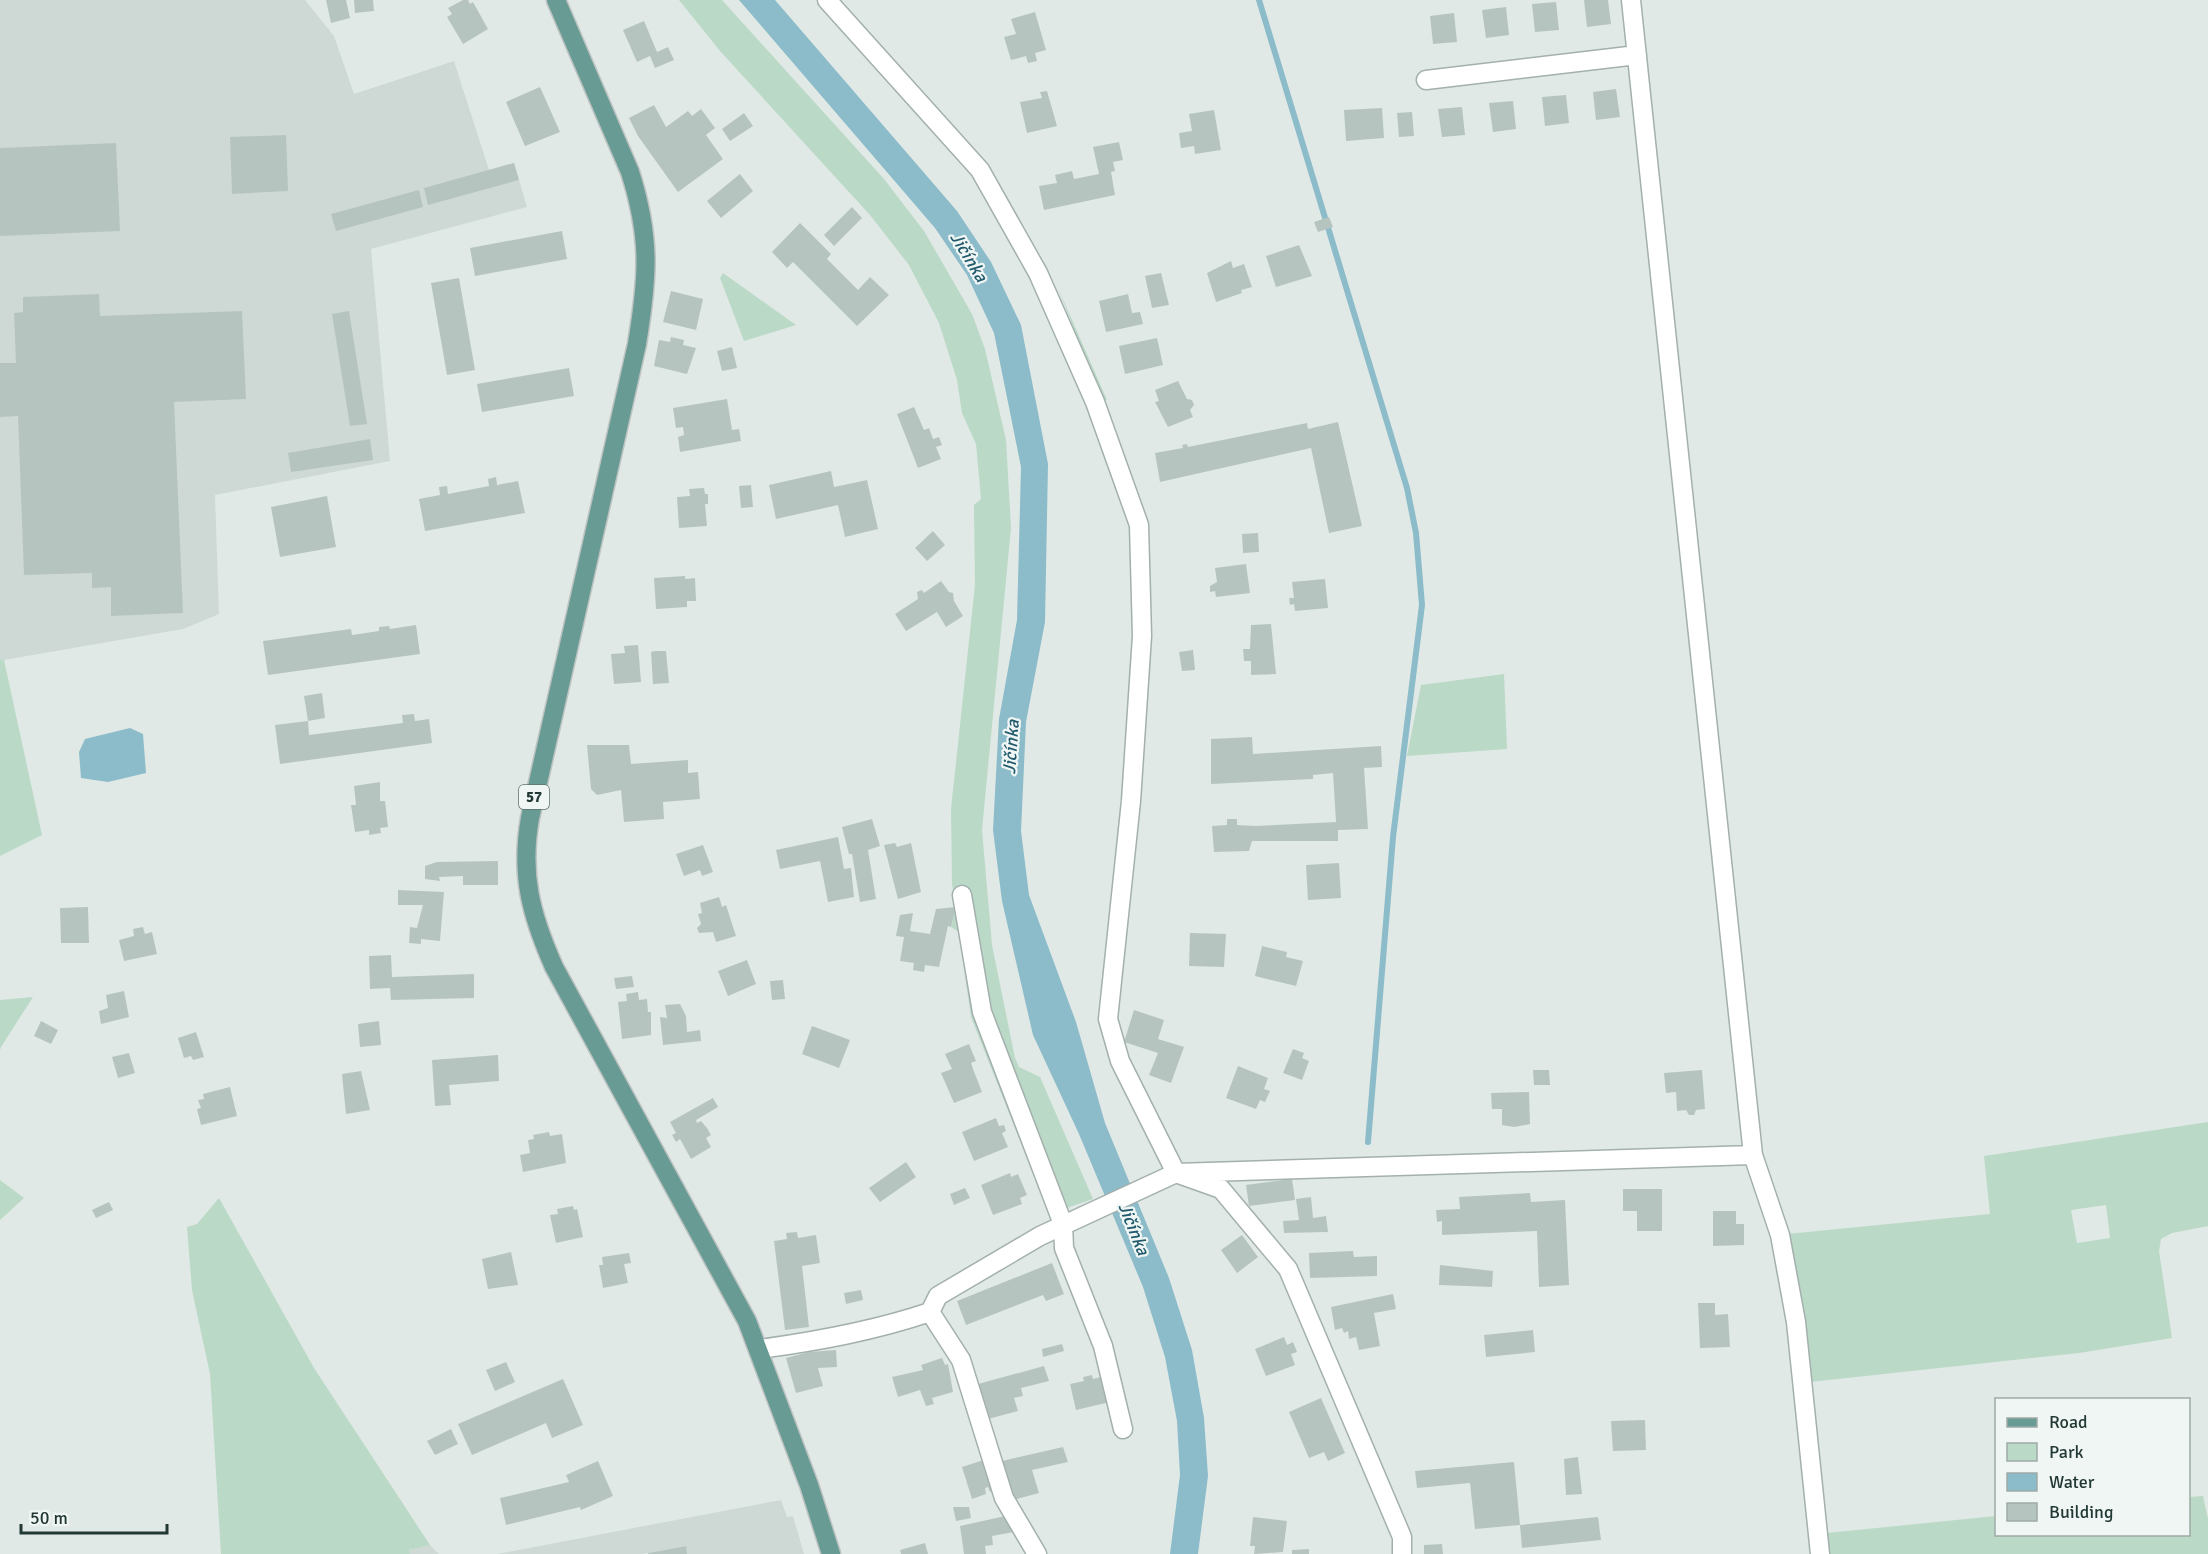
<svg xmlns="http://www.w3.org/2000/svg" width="2208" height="1554" viewBox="0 0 2208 1554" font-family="Signika,sans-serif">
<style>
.built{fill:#ced9d5}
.green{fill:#bad9c6;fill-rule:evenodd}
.water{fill:#8cbbca}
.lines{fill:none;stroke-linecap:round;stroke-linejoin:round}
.stream{stroke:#8cbbca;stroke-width:6}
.building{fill:#b6c4bf}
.street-casing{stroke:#a3b0ad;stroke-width:21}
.primary-casing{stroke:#bdc3c2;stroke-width:21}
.street{stroke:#fff;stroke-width:18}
.primary{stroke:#689b93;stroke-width:18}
.labels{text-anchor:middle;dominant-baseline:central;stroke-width:4.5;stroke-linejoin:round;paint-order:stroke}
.shield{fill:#f0f6f4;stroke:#60716e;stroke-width:1.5}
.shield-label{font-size:15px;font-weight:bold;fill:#223834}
.water-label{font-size:18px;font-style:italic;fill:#225a6e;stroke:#f0f6f4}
</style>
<rect width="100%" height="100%" fill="#e0e9e6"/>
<path class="built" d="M0 0H305L334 36 354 94 454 61 489 170 514 163 527 207 371 249 390 461 215 495 219 614 183 629 4 660 0 659Z
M781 1500 787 1517 793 1516 804 1554H687L685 1546 642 1554H497Z
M430 1545 439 1554H410L409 1550Z"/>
<path class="green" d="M679 0H722L884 179 924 231 972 314 985 349 1006 440 1011 528 982 830 992 945 1015 1058 1019 1067 1040 1077 1093 1199 1049 1214 971 1017 959 932 951 927 956 907 952 884 951 809 975 585 974 505 981 499 976 444 962 413 957 380 939 323 909 265 870 215 720 51Z
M723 273 796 325 744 341 720 278Z
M1058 288 1107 400H1102Z
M0 659 4 660 42 835 0 856Z
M1504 674 1507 749 1407 756 1421 685Z
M33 997 1 1047 0 1050V1000Z
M2208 1122V1226L2172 1233 2161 1239 2159 1251 2172 1338 2079 1353 1810 1382 1805 1319 1787 1234 1990 1214 1984 1156ZM2106 1205 2110 1238 2077 1243 2071 1210Z
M0 1180 24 1198 0 1220Z
M219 1198 314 1368 430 1545 409 1550 410 1554H221L210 1374 192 1290 187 1227 197 1224Z
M2203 1496 2208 1519V1554H1830L1827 1533 1996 1516V1534H2188L2189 1497Z"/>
<path class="water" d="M739 0H775L957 211 991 262 1021 325 1048 464 1045 622 1026 722 1021 831 1029 895 1076 1022 1105 1123 1169 1278 1192 1350 1204 1418 1208 1476 1198 1554H1170L1180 1475 1177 1421 1165 1357 1143 1287 1079 1134 1033 1035 1002 901 993 830 999 719 1017 620 1021 467 994 333 967 275 935 228Z
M130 728 143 734 146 773 108 782 81 778 79 752 85 739Z"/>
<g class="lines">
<path class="stream" d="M1259 0 1407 488 1416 533 1422 605 1393 837 1368 1142"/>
</g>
<path class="building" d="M326 0H346L350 18 331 23Z
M354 0H373L374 11 355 13Z
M463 0H468L470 4 473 2 488 29 463 44 447 17 452 14 448 8Z
M1584 0H1608L1611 24 1587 27Z
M1556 2 1559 30 1535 32 1532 4Z
M1506 7 1509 35 1486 38 1482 10Z
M1035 12 1046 50 1035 53 1037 61 1028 63 1026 56 1011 60 1004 37 1016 34 1011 19Z
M1454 13 1457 42 1433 44 1430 16Z
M644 21 657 52 668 47 674 60 655 68 650 56 637 62 623 30Z
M540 87 560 132 525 146 506 102Z
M1616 89 1620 117 1596 120 1593 92Z
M1047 91 1057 126 1027 133 1020 102 1042 98 1040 92Z
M1566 95 1569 123 1545 126 1542 97Z
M1513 101 1516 129 1493 132 1489 103Z
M654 105 666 127 688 111 692 116 701 109 715 128 706 135 723 159 678 192 638 136 629 118Z
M1462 107 1465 135 1442 137 1438 109Z
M1382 108 1384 138 1346 141 1344 110Z
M1214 110 1221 150 1195 154 1194 146 1181 148 1179 133 1192 131 1189 114Z
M1412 112 1414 136 1399 137 1397 113Z
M744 113 753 126 730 141 722 129Z
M286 135 288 191 232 194 230 137Z
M1119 142 1123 160 1113 162 1115 171 1111 172 1115 195 1044 210 1039 186 1057 183 1055 175 1072 171 1074 179 1099 174 1093 147Z
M116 143 120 231 0 236V148Z
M514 163 519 180 428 205 424 188Z
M740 174 753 191 721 218 707 201Z
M419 190 423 207 336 231 331 214Z
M852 207 862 218 834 246 824 235Z
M1329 217 1333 227 1318 232 1314 222Z
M800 223 831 254 827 259 858 290 870 277 889 295 857 326 793 262 787 268 772 252Z
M562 231 567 259 475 276 470 248Z
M1299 245 1312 276 1276 287 1266 256Z
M1231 261 1233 268 1244 264 1252 287 1241 290 1242 293 1216 302 1207 273Z
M1161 273 1169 305 1152 308 1145 276Z
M459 278 475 370 447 375 431 283Z
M671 291 703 299 696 330 663 322Z
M99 294 100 316 242 311 246 399 174 402 183 613 111 616V587L92 588V573L24 575 18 416 0 417V363H16L14 313 23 312V297Z
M1128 294 1132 313 1140 312 1143 324 1106 332 1099 301Z
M349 311 367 424 350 426 332 314Z
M671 337 684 340 683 345 696 348 687 374 654 366 659 340 670 342Z
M1157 338 1163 365 1125 374 1119 346Z
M732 347 737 368 722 371 717 351Z
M569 368 574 396 482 412 477 384Z
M1178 381 1187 399 1192 400 1194 405 1190 410 1193 417 1168 427 1155 402 1159 401 1155 390Z
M727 399 732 430 739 429 741 441 680 452 678 437 684 435 683 427 676 428 673 408Z
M914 407 924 430 929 428 933 439 939 437 942 445 936 447 941 459 918 468 897 414Z
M1338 422 1362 526 1329 533 1311 448 1160 482 1155 453 1183 448 1182 445 1187 444 1188 447 1307 423 1308 429Z
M370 439 373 460 291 472 288 453Z
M831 471 834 487 867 480 878 529 845 537 838 505 776 519 769 485Z
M496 477 497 485 518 481 525 513 425 531 419 499 440 495 439 487 447 486 448 494 489 486 488 479Z
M751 485 753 507 741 508 739 486Z
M704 488 705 494H708V504H705L707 526 679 528 677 497 690 496 689 489Z
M327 496 336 547 280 557 271 507Z
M933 531 945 545 927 561 915 548Z
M1258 533 1259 552 1243 553 1242 534Z
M1246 564 1250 593 1216 597 1215 591 1210 592V586L1217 582 1215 568Z
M685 576V579L695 578 696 601H687V607L656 609 654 578Z
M1325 579 1328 608 1295 611 1294 604 1290 605 1289 598H1294L1292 582Z
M941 581 949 592 953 593 954 601 963 616 946 627 937 612 906 631 895 614 918 599 917 592 922 590 924 593Z
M1271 624 1276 674 1251 675V661H1244L1243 649H1250L1251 625Z
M416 625 420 654 268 675 263 641 351 629 352 635 379 631V627L389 626 390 629Z
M638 645 641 682 614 684 611 654 625 653 624 646Z
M1193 650 1195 670 1182 671 1179 652Z
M655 651H666L669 683 653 684 651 652Z
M322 693 325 718 308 721 304 696Z
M414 714 415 721 429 719 432 743 280 764 275 725 308 721 309 735 403 723 402 715Z
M1252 737 1253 754 1381 746 1382 767 1364 768 1368 829 1338 830V841H1252L1249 851 1214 852 1212 826 1227 825V819H1237V825L1256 826 1336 822 1333 773 1313 775V779L1211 784V739Z
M587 745H629L631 764 688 760V773L698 772 700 799 663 802 664 819 624 822 621 790 597 795 591 789Z
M380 782V801H385L388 827 380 828 381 833 369 835V830L355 832 351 805H356L354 786Z
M872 819 880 846 868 850 876 899 860 902 852 854H849L842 827Z
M838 837 844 869 851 868 854 897 828 902 820 861 780 869 776 850Z
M895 843 897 847 911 843 921 892 898 899 884 845Z
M703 845 713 872 702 876 700 870 684 876 676 854Z
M498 861V885H463V876L439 877 440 881 425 879V866L437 862Z
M1339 863 1341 898 1308 900 1306 865Z
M398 890 444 892 440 941 421 939V944L409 943 410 927 417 928 423 905H398Z
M719 897 722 907 726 905 736 936 716 942 713 932 699 933 697 928 701 924 698 914 702 913 700 903Z
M88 907 89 943H61L60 908Z
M956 907 951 927 948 926 939 967 925 965 924 972 913 970 914 963 900 961 904 937 896 936 900 915 913 913 910 931 930 934 936 909Z
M143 927 145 934 152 932 157 954 124 961 119 940 134 936 133 929Z
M1190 933 1226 934 1224 967 1189 966Z
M1262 946 1287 952 1286 957 1303 961 1296 986 1255 976Z
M391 955 392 977 474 974V998L391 1000 390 988 370 989 369 956Z
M747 960 756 984 728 996 718 971Z
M632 976 634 987 616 989 614 978Z
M783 980 785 999 772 1000 770 981Z
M124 991 129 1017 101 1024 99 1011 108 1008 106 995Z
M638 992 639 1000 647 999 648 1012H651V1035L622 1039 618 1002 627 1001 626 994Z
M680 1004 686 1016 687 1032 700 1030 701 1041 663 1045 660 1017 667 1018 665 1005Z
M1134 1010 1164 1020 1158 1039 1184 1047 1171 1083 1149 1075 1158 1053 1124 1042Z
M41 1021 58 1030 51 1044 34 1036Z
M379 1021 381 1045 360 1047 358 1024Z
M812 1026 850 1040 839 1068 802 1054Z
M196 1032 204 1057 193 1060 191 1056 184 1058 178 1038Z
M969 1044 976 1061 971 1063 973 1069 982 1092 954 1103 941 1073 952 1069 945 1054Z
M1293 1049 1304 1053 1302 1058 1309 1061 1302 1080 1283 1073Z
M129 1053 135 1073 118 1078 112 1057Z
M498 1055 499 1081 449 1085 451 1105 435 1106 432 1060Z
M1238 1066 1268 1078 1264 1089 1270 1091 1265 1102 1260 1100 1256 1109 1226 1098Z
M1533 1070H1549L1550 1085H1534Z
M1702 1070 1705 1109 1696 1110 1694 1115H1689L1686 1110 1677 1111 1676 1092 1666 1093 1664 1073Z
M361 1071 370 1110 346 1114 342 1074Z
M230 1087 237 1116 201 1125 197 1109 201 1108 198 1100 204 1099 203 1094Z
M1529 1092 1530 1124 1514 1127 1502 1125V1109H1492L1491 1093Z
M713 1098 718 1107 696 1120 697 1123 701 1121 707 1128 711 1135 706 1138 711 1147 691 1159 680 1139 676 1142 672 1135 676 1133 670 1122Z
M996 1118 999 1126 1004 1125 1006 1131 1002 1133 1008 1147 974 1161 962 1132Z
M549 1132 550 1136 562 1134 566 1163 523 1172 520 1155 530 1153 528 1140 534 1139 533 1135Z
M906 1162 916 1177 880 1202 869 1188Z
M1010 1173 1011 1177 1018 1174 1027 1195 1020 1198 1022 1204 993 1215 981 1185Z
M1292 1179 1295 1200 1249 1206 1246 1185Z
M965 1188 970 1198 954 1205 950 1194Z
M1623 1189H1662V1231H1637V1211H1623Z
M1530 1193 1531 1202 1565 1200 1569 1285 1539 1287 1537 1231 1442 1235V1221L1437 1222 1436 1210 1460 1209 1459 1197Z
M1311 1197 1313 1218 1326 1216 1328 1232 1284 1233 1283 1221 1299 1220 1296 1199Z
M109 1202 113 1210 96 1218 92 1210Z
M573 1206 574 1210 577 1209 583 1237 556 1243 550 1215 558 1214 557 1209Z
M1713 1211H1736V1224H1744V1245L1713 1246Z
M797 1232 798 1238 816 1235 820 1263 802 1266 809 1327 785 1330 774 1241 787 1239 786 1233Z
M1242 1235 1258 1257 1237 1273 1221 1250Z
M1353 1251 1354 1257 1377 1256V1276L1310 1278 1309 1253Z
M511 1252 518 1285 488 1289 482 1259Z
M629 1253 631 1263 624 1264 628 1283 603 1288 599 1265H603L602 1257Z
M1052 1263 1064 1294 1046 1301 1043 1295 966 1325 957 1301Z
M1440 1265 1493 1271 1492 1287 1439 1285Z
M861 1290 863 1300 846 1304 844 1293Z
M1393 1294 1396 1309 1374 1313 1380 1346 1359 1350 1356 1337 1349 1339 1348 1331 1344 1333 1342 1328 1335 1330 1331 1307Z
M1698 1303H1715V1315L1728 1314 1730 1347 1700 1348Z
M1533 1330 1535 1352 1486 1357 1484 1335Z
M1284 1337 1287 1345 1293 1342 1297 1352 1291 1354 1295 1365 1266 1376 1255 1349Z
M1062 1344 1064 1351 1043 1357 1042 1349Z
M836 1350 837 1367 818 1368 823 1386 796 1393 786 1358 809 1352Z
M942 1358 945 1365 948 1364 953 1392 932 1398 934 1404 926 1406 920 1390 898 1397 892 1377 923 1370 921 1365Z
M506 1362 515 1382 495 1391 486 1370Z
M1044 1366 1049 1381 1021 1388 1023 1396 1014 1398 1018 1411 988 1419 978 1384Z
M1092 1375 1093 1379 1104 1376 1110 1402 1076 1410 1070 1384 1084 1381 1083 1377Z
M563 1379 583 1425 552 1438 546 1423 472 1455 458 1424Z
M1321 1398 1345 1453 1328 1461 1324 1452 1309 1458 1289 1412Z
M1645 1420 1646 1450 1613 1451 1611 1421Z
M451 1429 458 1444 435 1455 427 1441Z
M1063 1447 1068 1462 1032 1470 1039 1493 1013 1500 1002 1461Z
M1578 1457 1582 1494 1566 1495 1564 1459Z
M987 1459 997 1490 990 1492 988 1487 985 1488 986 1494 972 1499 962 1467Z
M598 1461 613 1496 581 1510 580 1507 506 1525 500 1498 569 1482 566 1475Z
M1514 1462 1520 1525 1475 1529 1470 1483 1417 1488 1415 1471Z
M953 1507H969L971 1518 956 1521Z
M1010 1515 1019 1531 992 1536 993 1545 985 1546 986 1554H964L960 1526Z
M1253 1517 1287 1521 1283 1552 1254 1554 1255 1546H1250Z
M1598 1517 1601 1540 1522 1548 1520 1525Z
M925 1543 928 1554H901L900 1550Z
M1442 1544 1443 1554H1424V1545Z
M686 1546 687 1554H648V1553Z
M1309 1549V1554H1292V1550Z"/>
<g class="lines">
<g class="street-casing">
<path id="street" d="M827 0 980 170 1038 273 1095 402 1139 525 1142 636 1131 801 1108 1019 1120 1061 1176 1173 1221 1189 1288 1269 1402 1537V1554
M1631 0 1753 1155 1780 1235 1796 1322 1820 1554
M1426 80 1637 55
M962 895 982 1012 1063 1224 1064 1248 1103 1346 1123 1429
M930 1312 961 1360 1004 1498 1037 1554
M760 1349C818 1341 874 1331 930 1312L938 1296 1040 1236 1176 1173 1753 1155"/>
</g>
<g class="primary-casing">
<path id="primary" d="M556 0 630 172C651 238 648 277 637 344L530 818C520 875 531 915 554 967L747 1321 809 1485 831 1554"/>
</g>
<use href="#street" class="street"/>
<use href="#primary" class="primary"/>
</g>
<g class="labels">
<rect class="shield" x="519" y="785" width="30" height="24" rx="4.5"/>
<g class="shield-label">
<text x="534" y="797">57</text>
</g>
<g class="water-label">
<text transform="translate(969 257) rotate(59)">Jičínka</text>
<text transform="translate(1011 747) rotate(-86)">Jičínka</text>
<text transform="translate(1134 1229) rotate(68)">Jičínka</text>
</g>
</g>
<rect x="1995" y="1398" width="195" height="138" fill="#f0f6f4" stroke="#9eaaa7" stroke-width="1.5"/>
<rect x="2007" y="1418" width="30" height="9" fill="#689b93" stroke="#9eaaa7" stroke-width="1.5"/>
<text x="2049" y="1428" font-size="18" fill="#223834">Road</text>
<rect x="2007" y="1443" width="30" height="18" fill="#bad9c6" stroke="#9eaaa7" stroke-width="1.5"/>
<text x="2049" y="1458" font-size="18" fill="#223834">Park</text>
<rect x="2007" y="1473" width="30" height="18" fill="#8cbbca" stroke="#9eaaa7" stroke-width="1.5"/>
<text x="2049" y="1488" font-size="18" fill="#223834">Water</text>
<rect x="2007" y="1503" width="30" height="18" fill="#b6c4bf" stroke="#9eaaa7" stroke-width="1.5"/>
<text x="2049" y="1518" font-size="18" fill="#223834">Building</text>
<path d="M21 1524v9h146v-9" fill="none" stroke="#223834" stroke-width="3"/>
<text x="30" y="1524" font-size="18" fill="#223834" stroke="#f0f6f4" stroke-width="4.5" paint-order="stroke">50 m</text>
</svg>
